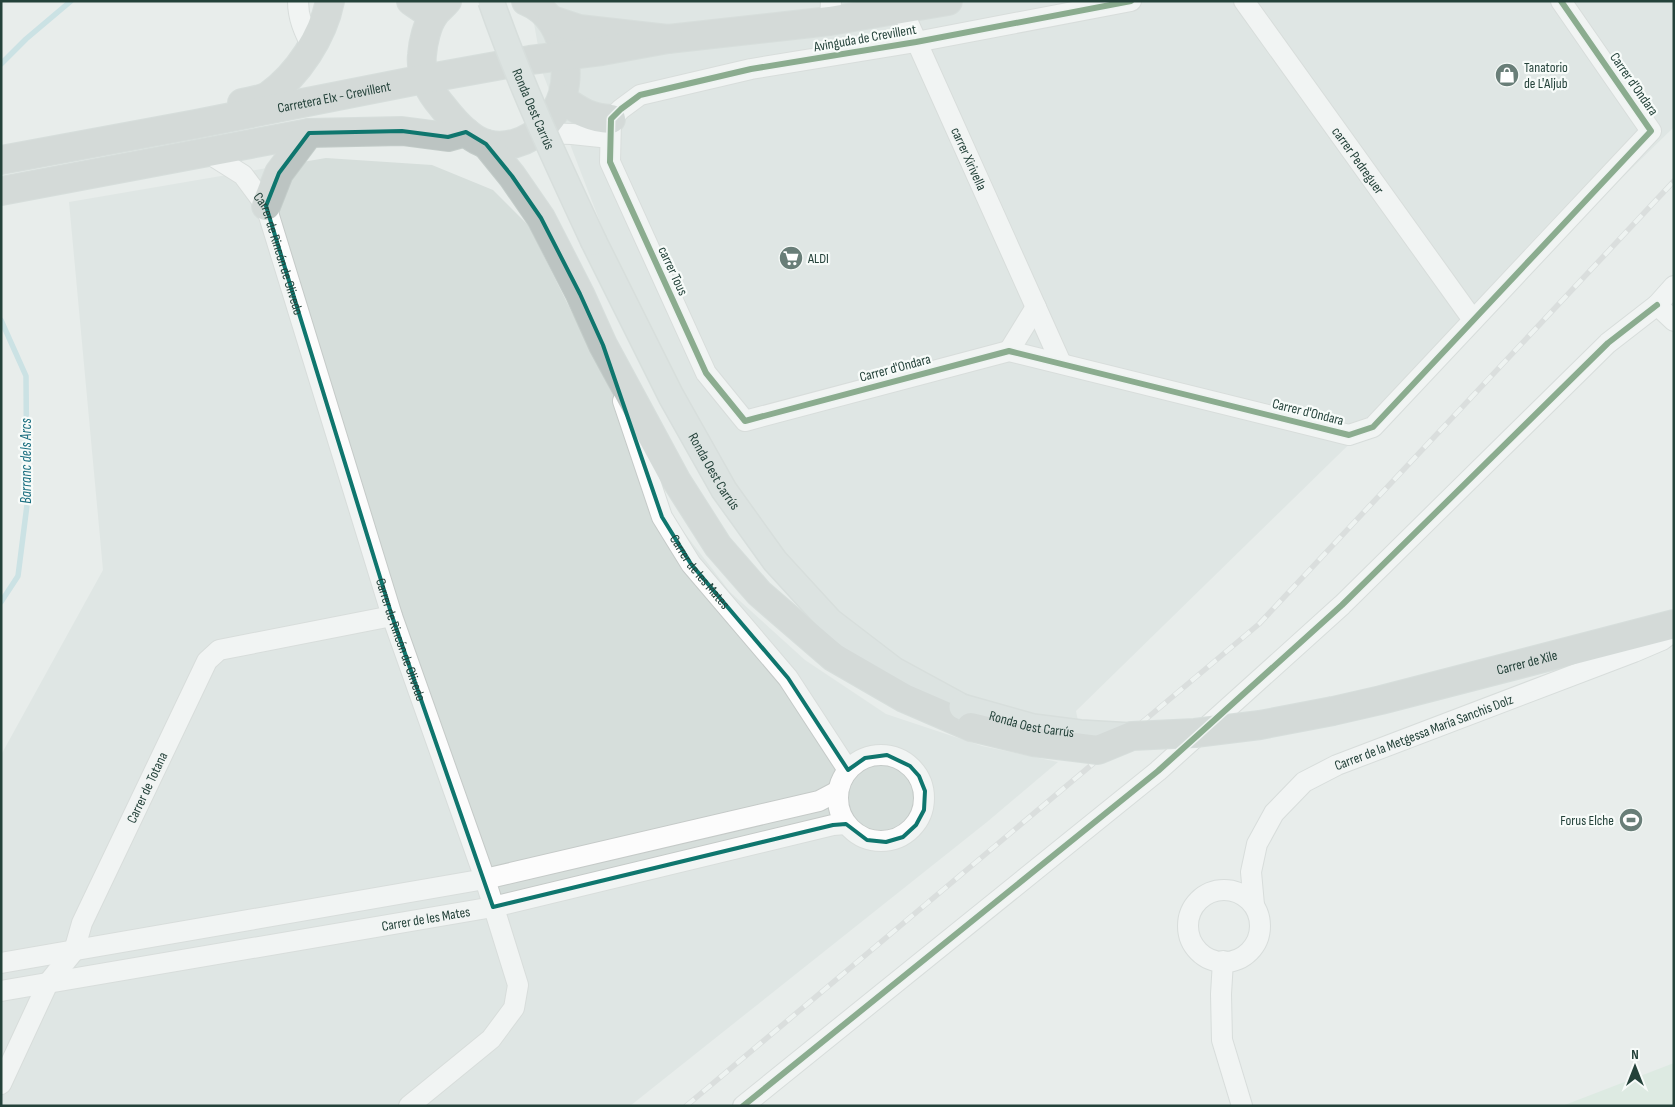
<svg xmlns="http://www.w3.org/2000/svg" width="1675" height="1107" viewBox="0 0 1675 1107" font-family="'Sofia Sans Condensed',sans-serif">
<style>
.built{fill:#d6dedb}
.green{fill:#d1e6d8}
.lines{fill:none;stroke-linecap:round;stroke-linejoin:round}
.stream{stroke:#a9d4db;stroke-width:5.5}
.minor-casing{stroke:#c5cac8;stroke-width:22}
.major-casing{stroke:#c3ccc9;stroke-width:28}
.highway-casing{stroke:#c3ccc9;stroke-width:30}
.minor{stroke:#fcfcfc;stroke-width:20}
.major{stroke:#cfd7d5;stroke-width:25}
.highway{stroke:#bcc4c2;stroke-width:28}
.rail-casing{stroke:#c9cdcc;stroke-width:5.5}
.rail{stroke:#f7fbf9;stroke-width:4;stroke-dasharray:11;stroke-linecap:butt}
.major-bridge-casing{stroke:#c3ccc9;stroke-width:28;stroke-linecap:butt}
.highway-bridge-casing{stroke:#c3ccc9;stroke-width:30;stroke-linecap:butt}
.major-bridge{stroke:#cfd7d5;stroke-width:25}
.highway-bridge{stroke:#bcc4c2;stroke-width:28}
.cycleway-casing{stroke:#f7fbf9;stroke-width:9}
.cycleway{stroke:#1b5e20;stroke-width:6}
.marked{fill:none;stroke:#0f766e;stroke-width:4;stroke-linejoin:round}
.labels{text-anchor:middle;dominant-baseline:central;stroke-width:4.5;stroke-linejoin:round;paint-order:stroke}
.street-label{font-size:14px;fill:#24423a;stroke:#f7fbf9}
.poi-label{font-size:14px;fill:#24423a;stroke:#f7fbf9;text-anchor:start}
.water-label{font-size:15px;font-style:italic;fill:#1c6f80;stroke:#f7fbf9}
</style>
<rect width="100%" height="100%" fill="#e8edeb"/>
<path class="built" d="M530 1H1674V127L1076 711 1079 726 1026 719 890 669 786 573 679 396 610 248 543 74Z
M326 158 432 165 493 190 529 226 676 522 730 592 805 660 886 714 982 746 1058 762 987 822 630 1106H1V755L103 570 69 202Z"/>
<path class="green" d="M1674 1063V1106H1562Z"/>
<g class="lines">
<path class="stream" d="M1 64 26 39 71 1
M1 320 26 376 27 505 18 576 1 602"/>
<g class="minor-casing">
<g id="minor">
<path d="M298 1C298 18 304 31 311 45"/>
<path d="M1131 1 916 42 751 69 640 95 621 109 611 119 610 162 706 373 745 421 1009 351 1349 435 1373 427 1651 131 1561 1"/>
<path id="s1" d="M1244 1 1473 320"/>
<path id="s2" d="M902 9 1061 363"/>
<path d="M830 21 831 1"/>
<path d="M537 133 572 134 610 138"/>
<path id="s3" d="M208 153 243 175 266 206 392 616 485 879 518 985 514 1008 491 1039 409 1106"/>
<path d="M1674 286 1657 305 1674 321"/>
<path d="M1009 351 1036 307"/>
<path id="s4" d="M623 401 662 517 691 564 788 678 848 770"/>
<circle cx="881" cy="798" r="43"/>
<circle cx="1224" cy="926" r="36"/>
<path id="s5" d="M1254 905 1251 872 1257 844 1274 813 1304 782 1337 765 1634 652 1662 640 1674 631"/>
<path d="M1223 961 1221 994 1222 1040 1242 1106"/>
<path d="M1 963 485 879 819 801 838 791"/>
<path id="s6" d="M1 991 493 907 833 825 846 824"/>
<path id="s7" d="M1 1084 48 983 74 951 82 923 207 661 219 650 392 616"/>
<path d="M743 1106 1158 771 1342 605 1608 343 1657 305"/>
</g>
</g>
<g class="major-casing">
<g id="major">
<path id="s8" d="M594 242 671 396 724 490 775 561 830 621 894 670 962 707"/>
</g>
</g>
<g class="highway-casing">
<g id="highway">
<path d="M411 1 433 16"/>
<path d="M447 1C443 6 437 10 434 15 427 25 423 42 422 55 420 74 430 92 442 106 452 119 463 132 477 140 501 153 530 142 546 124 562 105 568 86 565 61 562 35 551 11 526 1"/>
<path d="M552 20 579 29 668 39 830 21 948 1"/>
<path d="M562 99C580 111 589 118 611 119"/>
<path d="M242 103C250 101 261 100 268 96 298 75 323 36 330 1"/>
<path d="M486 144 512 176 541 218 580 294 603 345 676 480 718 546 759 593 833 657 904 698 971 727"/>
<path id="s9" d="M1 160 196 124 424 79 530 60 602 51 668 39"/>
<path d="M1 191 309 133 402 131 448 137 466 132"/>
<path d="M266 206 279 173 309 133"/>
<path id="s10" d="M1333 711 1381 700 1674 624"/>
</g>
</g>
<use href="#minor" class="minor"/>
<use href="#major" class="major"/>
<use href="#highway" class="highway"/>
<g class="rail-casing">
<path id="rail" d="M686 1106 1259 624 1674 181"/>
</g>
<use href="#rail" class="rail"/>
<g class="major-bridge-casing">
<g id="major-bridge">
<path id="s11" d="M491 1C520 84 557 163 594 242"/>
<path id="s12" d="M962 707 1033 727 1080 733 1132 736"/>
</g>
</g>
<g class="highway-bridge-casing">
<path id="highway-bridge" d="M971 727 1033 742 1098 750 1132 736 1195 733 1260 725 1333 711"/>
</g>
<use href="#major-bridge" class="major-bridge"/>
<use href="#highway-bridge" class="highway-bridge"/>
<g class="cycleway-casing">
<path id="cycleway" d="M1131 1 916 42 751 69 640 95 621 109 611 119 610 162 706 373 745 421 1009 351 1349 435 1373 427 1651 131 1561 1
M743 1106 1158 771 1342 605 1608 343 1657 305"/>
</g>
<use href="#cycleway" class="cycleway"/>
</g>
<path d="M0 0H1675V1107H0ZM402 131 448 137 466 132 486 144 512 176 541 218 580 294 603 345 662 517 691 564 788 678 848 770 865 758 887 755 910 766 919 776 925 791 924 810 916 825 903 837 886 842 867 840 846 824 833 825 493 907 392 616 266 206 279 173 309 133Z" fill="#e8edeb" fill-opacity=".55" fill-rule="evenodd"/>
<path class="marked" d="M402 131 448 137 466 132 486 144 512 176 541 218 580 294 603 345 662 517 691 564 788 678 848 770 865 758 887 755 910 766 919 776 925 791 924 810 916 825 903 837 886 842 867 840 846 824 833 825 493 907 392 616 266 206 279 173 309 133Z"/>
<defs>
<g id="shop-disc" transform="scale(1.25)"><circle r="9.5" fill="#697e78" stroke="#f7fbf9"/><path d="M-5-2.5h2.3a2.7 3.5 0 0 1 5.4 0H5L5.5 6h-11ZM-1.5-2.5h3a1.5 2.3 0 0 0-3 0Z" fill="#fff"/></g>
<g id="supermarket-disc" transform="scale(1.25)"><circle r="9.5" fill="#697e78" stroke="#f7fbf9"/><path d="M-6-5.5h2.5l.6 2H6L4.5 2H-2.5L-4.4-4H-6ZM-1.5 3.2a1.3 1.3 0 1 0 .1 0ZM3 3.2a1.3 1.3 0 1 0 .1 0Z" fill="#fff"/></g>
<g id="stadium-disc" transform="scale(1.25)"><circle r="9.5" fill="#697e78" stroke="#f7fbf9"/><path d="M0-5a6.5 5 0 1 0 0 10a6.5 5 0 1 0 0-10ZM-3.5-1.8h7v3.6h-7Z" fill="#fff"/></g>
</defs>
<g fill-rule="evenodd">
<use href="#shop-disc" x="1507" y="75"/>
<use href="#supermarket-disc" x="791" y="258"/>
<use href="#stadium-disc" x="1631" y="820"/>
</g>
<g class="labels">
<g class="street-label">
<text transform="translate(865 38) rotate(-10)">Avinguda de Crevillent</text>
<text transform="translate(1634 84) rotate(55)">Carrer d'Ondara</text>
<text stroke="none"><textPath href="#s9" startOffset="339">Carretera Elx - Crevillent</textPath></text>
<text stroke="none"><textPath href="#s11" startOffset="116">Ronda Oest Carrús</textPath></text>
<text stroke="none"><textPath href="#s2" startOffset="164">carrer Xirivella</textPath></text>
<text stroke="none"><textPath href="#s1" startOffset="196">carrer Pedreguer</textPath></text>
<text stroke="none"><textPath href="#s3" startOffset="129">Carrer de Rincón de Olivedo</textPath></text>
<text transform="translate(673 271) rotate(65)">carrer Tous</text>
<text transform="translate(895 368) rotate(-15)">Carrer d'Ondara</text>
<text transform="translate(1308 412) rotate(14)">Carrer d'Ondara</text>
<text stroke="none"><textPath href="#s8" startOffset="259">Ronda Oest Carrús</textPath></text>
<text stroke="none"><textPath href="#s4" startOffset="189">Carrer de les Mates</textPath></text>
<text stroke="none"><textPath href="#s3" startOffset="534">Carrer de Rincón de Olivedo</textPath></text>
<text stroke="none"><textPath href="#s10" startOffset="200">Carrer de Xile</textPath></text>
<text stroke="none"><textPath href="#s12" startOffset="72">Ronda Oest Carrús</textPath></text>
<text stroke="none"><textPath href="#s5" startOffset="270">Carrer de la Metgessa María Sanchis Dolz</textPath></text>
<text stroke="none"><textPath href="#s7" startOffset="332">Carrer de Totana</textPath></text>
<text stroke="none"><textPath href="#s6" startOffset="431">Carrer de les Mates</textPath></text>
</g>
<g class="poi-label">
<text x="1524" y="67">Tanatorio<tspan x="1524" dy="16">de L'Aljub</tspan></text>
<text x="808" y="258">ALDI</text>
<text x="1614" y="820" text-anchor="end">Forus Elche</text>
</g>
<g class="water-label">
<text transform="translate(26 461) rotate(-90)">Barranc dels Arcs</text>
</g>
</g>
<rect width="1675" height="1107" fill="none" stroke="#24423a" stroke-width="5"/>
<g transform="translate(1635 1067)" stroke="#f7fbf9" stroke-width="4" paint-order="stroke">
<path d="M0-4L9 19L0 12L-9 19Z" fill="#24423a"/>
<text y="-8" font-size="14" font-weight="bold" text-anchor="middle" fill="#24423a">N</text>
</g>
</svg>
